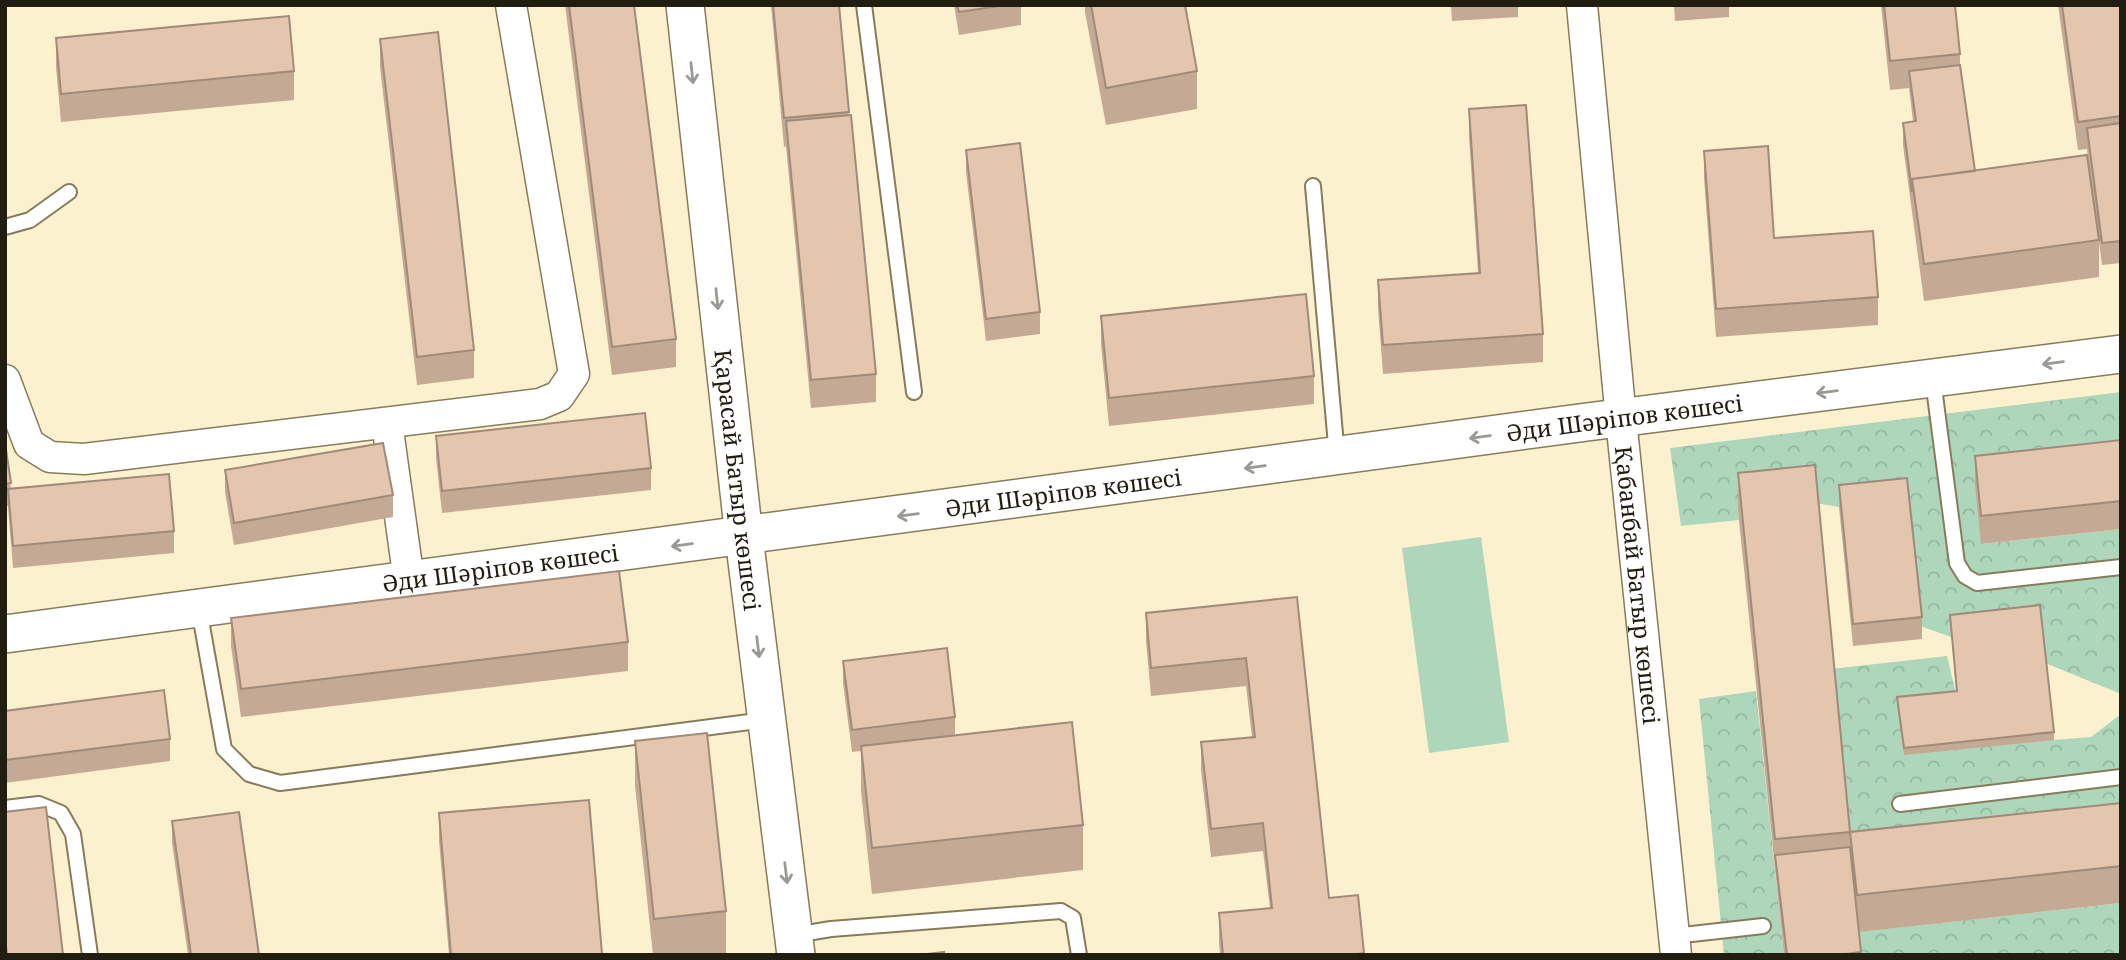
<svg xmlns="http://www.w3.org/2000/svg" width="2126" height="960" viewBox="0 0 2126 960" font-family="'Noto Serif',serif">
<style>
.grass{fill:#aed6bb}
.forest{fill:url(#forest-crowns)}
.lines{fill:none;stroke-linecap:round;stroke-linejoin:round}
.service-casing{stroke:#867c5c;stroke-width:18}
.minor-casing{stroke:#867c5c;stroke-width:33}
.tertiary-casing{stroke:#867c5c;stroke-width:40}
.service{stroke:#fff;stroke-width:14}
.minor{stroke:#fff;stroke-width:30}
.tertiary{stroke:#fff;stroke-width:37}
.wall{fill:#c4a995}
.building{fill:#e4c5ad;stroke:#a08a79;stroke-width:2}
.oneway{stroke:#9b9993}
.labels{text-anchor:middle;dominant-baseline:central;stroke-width:5;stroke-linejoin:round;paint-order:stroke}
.street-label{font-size:23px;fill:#211d10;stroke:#fcf1ce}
</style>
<defs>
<pattern id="forest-crowns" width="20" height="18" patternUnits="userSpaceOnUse" patternTransform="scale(1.75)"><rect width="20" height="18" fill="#aed6bb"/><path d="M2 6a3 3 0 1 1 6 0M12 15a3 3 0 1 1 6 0" fill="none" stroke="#95b7a0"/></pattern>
</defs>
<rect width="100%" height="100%" fill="#fcf1ce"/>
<path class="grass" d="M1481 537 1509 742 1429 753 1402 548Z"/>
<path class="forest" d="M2121 392V468L1981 544 2121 529V694L2045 663 1951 637 1920 626 1839 507 1815 503 1738 511 1739 520 1681 526 1670 448Z
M1947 656 1957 698 2054 740 2091 737 2121 714V840L1850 870 1831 669Z
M1756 691 1784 955H1724L1699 699Z
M2121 903V955H1859L1857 932Z"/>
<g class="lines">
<g class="service-casing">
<path id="service" d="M864 5 914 392
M1313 186 1337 456
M5 227 30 220 69 192
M1933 380 1957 563 1965 576 1977 583 2121 567
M199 609 224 749 249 774 280 783 765 720
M1900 804 2121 777
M5 808 39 804 61 813 73 834 90 955
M795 935 831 929 1061 911 1073 918 1079 955
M1674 936 1763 926"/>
</g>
<g class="minor-casing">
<g id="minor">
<path id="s1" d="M1582 5 1621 419 1676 955"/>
<path d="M5 380 29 444 50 457 84 459 540 404 559 396 574 374 511 5"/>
<path d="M387 423 409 581"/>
</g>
</g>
<g class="tertiary-casing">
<g id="tertiary">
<path id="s2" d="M685 5 744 537 796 955"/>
<path id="s3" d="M5 634 1587 422 2121 354"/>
</g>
</g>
<use href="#service" class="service"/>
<use href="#minor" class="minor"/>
<use href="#tertiary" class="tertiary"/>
</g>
<path class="wall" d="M565 5H634L676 339V367L612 375Z
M771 5H839L849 115 876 374V402L811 408 786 146 784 147Z
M954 5H1021V25L959 35Z
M1085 5H1185L1197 71V109L1106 125 1085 12Z
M1451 5H1518V17L1452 21Z
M1674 5H1729V17L1675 21Z
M1881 5H1955L1960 54V65L1975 171 2093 196 2087 149 2078 150 2058 5H2121V263L2102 265 2099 242V277L1924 301 1903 145V123L1913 121 1909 88 1890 90Z
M56 38 294 71V100L61 122 56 67Z
M380 39 474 350V378L417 385 380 67Z
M1469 109 1543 334V362L1383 374 1378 308V280L1478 273 1469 137Z
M966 150 1040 312V334L986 341 966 172Z
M1704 151 1774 238 1878 297V325L1716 337 1704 179Z
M1101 316 1314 376V404L1109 426 1101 344Z
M436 436 651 468V490L442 513 436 458Z
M2121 440V529L1981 544 1975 484V456Z
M5 443 11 489 174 531V553L13 568 8 506H5Z
M225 470 393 495V517L234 545 225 492Z
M1738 473 1850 832 2121 803V903L1859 932 1861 955H1784L1738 511Z
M1839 485 1922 617V639L1853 646 1839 507Z
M1297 597 1329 898 1358 895 1364 955H1220L1219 942V913L1270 908 1263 851 1211 857 1201 770V742L1252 737 1246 686 1151 696 1146 641V613Z
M1950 615 2054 732V740L1904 755 1897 705V697L1956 691Z
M231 618 628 642V671L241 717 231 646Z
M843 661 955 717V735L1083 825V870L872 894 861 791V751L852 752 843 683Z
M5 711 170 739V761L5 783Z
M635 741 726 911V955H653L635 786Z
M589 800 602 955H449L439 841V813Z
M172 821 259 955H188L172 843Z"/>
<path class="building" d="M569 5H634L676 339 612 347Z
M773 5H839L849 112 784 118Z
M957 5H1006L959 12Z
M1091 5H1185L1197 71 1106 88Z
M1884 5H1955L1960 54 1890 61Z
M2062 5H2121V116L2078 122Z
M289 16 294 71 61 94 56 38Z
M438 32 474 350 417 357 380 39Z
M1960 65 1975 171 1912 179V192L1903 123 1916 121 1909 71Z
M1526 105 1543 334 1383 345 1378 280 1480 273 1469 109Z
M851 115 876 374 811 380 786 121Z
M2121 123V241L2102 243 2087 128Z
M1020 143 1040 312 986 319 966 150Z
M1768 146 1774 238 1873 231 1878 297 1716 309 1704 151Z
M2087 155 2099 240 1924 264 1912 179Z
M1306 294 1314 376 1109 398 1101 316Z
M645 413 651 468 442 491 436 436Z
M2121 440V501L1981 516 1975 456Z
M5 443 11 483 5 484Z
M383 443 393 495 234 523 225 470Z
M1815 465 1850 832 1775 839 1738 473Z
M169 474 174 531 13 546 8 489Z
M1907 478 1922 617 1853 624 1839 485Z
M619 571 628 642 241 689 231 618Z
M1297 597 1329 898 1358 895 1364 953 1352 955H1223L1219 913 1272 908 1263 823 1211 829 1201 742 1255 737 1246 658 1151 668 1146 613Z
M2040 605 2054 732 1904 748 1897 697 1957 691 1950 615Z
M947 648 955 717 852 730 843 661Z
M164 690 170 739 5 760V711Z
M1072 722 1083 825 872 848 861 746Z
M707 733 726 911 654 919 635 741Z
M589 800 602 954 591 955H451L439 813Z
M2121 803V866L1857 895 1850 832Z
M46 807 63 955H7L5 937V812Z
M239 812 259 955H191L172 821Z
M1850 847 1861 952 1838 955H1787L1775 855Z
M944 952V955H919Z"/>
<defs><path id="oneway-shaft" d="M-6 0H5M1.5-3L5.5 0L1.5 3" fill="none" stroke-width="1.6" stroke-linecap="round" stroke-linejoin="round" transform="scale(1.75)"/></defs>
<g class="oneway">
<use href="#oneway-shaft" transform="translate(692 73) rotate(84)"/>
<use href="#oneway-shaft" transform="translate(717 299) rotate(84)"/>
<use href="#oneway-shaft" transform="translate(2053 363) rotate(173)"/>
<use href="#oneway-shaft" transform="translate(1827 392) rotate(173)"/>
<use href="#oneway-shaft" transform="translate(1480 437) rotate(172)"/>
<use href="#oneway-shaft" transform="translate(1255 467) rotate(172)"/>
<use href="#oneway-shaft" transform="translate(908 515) rotate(172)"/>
<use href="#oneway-shaft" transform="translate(682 545) rotate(172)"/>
<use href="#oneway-shaft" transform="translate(758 647) rotate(83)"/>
<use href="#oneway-shaft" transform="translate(786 873) rotate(83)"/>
</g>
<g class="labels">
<g class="street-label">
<text stroke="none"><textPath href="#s3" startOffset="1634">Әди Шәріпов көшесі</textPath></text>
<text stroke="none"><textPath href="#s2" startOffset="478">Қарасай Батыр көшесі</textPath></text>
<text stroke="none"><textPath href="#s3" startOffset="1068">Әди Шәріпов көшесі</textPath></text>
<text stroke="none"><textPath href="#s3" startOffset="500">Әди Шәріпов көшесі</textPath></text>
<text stroke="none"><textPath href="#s1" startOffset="583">Қабанбай Батыр көшесі</textPath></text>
</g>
</g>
<rect width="2126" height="960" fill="none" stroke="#211d10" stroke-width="14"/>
</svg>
